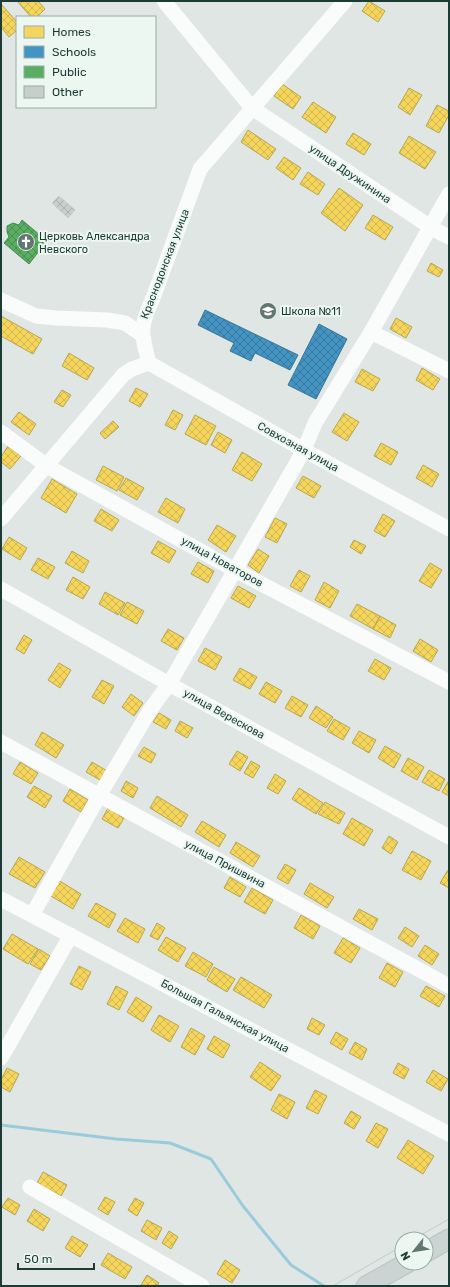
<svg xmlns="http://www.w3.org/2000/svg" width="450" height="1287" viewBox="0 0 450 1287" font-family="Rubik,sans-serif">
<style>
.homes{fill:url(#homes-cross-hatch);stroke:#b5a750}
.schools{fill:url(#schools-cross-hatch);stroke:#377998}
.public{fill:url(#public-cross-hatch);stroke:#478c54}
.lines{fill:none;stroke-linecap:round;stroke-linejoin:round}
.stream{stroke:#9acbdb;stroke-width:3}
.building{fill:url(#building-cross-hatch);stroke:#c8cfcd}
.major-casing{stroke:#bac4c2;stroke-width:21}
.minor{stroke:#fafbfb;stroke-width:15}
.major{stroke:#cbd4d3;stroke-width:19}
.tram{stroke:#c5c9c8;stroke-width:1}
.labels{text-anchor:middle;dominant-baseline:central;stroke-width:4;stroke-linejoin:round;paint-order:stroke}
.street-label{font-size:11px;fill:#1c3b35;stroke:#ecf7f2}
.poi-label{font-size:11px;fill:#1c3b35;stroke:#ecf7f2;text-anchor:start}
</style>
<defs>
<pattern id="homes-cross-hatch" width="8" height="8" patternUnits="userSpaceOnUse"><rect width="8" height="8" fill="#f6d55c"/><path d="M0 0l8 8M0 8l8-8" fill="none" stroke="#d2b851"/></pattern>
<pattern id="schools-cross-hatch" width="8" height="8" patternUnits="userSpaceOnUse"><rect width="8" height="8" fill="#4393c3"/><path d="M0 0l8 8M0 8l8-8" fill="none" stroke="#37799f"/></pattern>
<pattern id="public-cross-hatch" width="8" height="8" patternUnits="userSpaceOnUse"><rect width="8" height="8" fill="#5aae61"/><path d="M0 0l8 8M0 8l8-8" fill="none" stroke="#4a8f51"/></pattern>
<pattern id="building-cross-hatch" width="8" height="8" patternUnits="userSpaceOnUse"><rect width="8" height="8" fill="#c7cecb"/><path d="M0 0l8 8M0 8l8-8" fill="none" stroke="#aab2af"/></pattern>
</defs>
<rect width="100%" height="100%" fill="#e0e6e4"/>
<path class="homes" d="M17 1H38L45 9 37 17H31Z
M369 1 385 11 378 22 362 11Z
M1 4 17 22V30L9 37 1 27Z
M282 84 301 97 293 109 274 96Z
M409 88 422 95 410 115 398 107Z
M313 102 336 117 326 133 302 117Z
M437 105 449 111V115L439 133 426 126Z
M248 130 276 149 268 160 241 142Z
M353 133 371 144 364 155 346 144Z
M409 136 436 152 425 169 399 153Z
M284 157 301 168 293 180 276 168Z
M308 172 325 184 318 195 300 184Z
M339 188 363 205 345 231 321 213Z
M373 215 393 227 385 240 365 228Z
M431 263 443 270 439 277 427 271Z
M1 316 42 339 33 354 1 336Z
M396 318 412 327 406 338 390 329Z
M69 353 94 368 87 380 62 366Z
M422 368 440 379 433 390 416 380Z
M362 369 380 379 373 391 355 382Z
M136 388 148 394 140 407 129 401Z
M62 390 71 395 63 407 54 402Z
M173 410 183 415 175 430 165 425Z
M19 412 36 424 29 435 11 422Z
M344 413 359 422 347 441 332 432Z
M195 415 216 426 206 445 185 434Z
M113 421 119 427 105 439 100 433Z
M218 432 232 440 225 453 211 445Z
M381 443 398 452 391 465 374 456Z
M8 446 21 456 10 469 1 462V457Z
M242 452 262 464 252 481 232 470Z
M423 465 439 474 432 487 416 478Z
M103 466 124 477 117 491 96 480Z
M303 476 321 486 314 498 296 488Z
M126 478 144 488 137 500 119 490Z
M52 479 77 494 66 513 41 498Z
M166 498 185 509 178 523 158 512Z
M101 509 119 520 112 531 94 521Z
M383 514 395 521 385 537 374 531Z
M275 518 287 524 277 543 265 537Z
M217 525 236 536 226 552 208 540Z
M9 537 27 548 20 560 2 549Z
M354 540 366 546 361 554 350 547Z
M158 541 176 551 169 563 151 553Z
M258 549 269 556 259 573 248 565Z
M72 551 89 561 83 573 65 563Z
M38 558 55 567 48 579 31 570Z
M198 562 214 571 208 583 191 574Z
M430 563 442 570 431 588 419 581Z
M299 570 310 576 301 592 290 586Z
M73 577 90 587 83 599 66 590Z
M324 582 339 591 330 608 315 600Z
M238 586 256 596 249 608 231 598Z
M105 592 125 603 118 615 99 604Z
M127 602 144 611 137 624 120 615Z
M357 604 380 616 373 629 350 616Z
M380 616 396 625 390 638 373 629Z
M168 629 184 638 177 650 161 641Z
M24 635 32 640 24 654 16 649Z
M420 639 438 650 431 662 413 651Z
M205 648 222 657 215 670 198 661Z
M375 659 391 668 384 680 368 671Z
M59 663 71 670 60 688 48 680Z
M240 668 257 677 250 689 233 680Z
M102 680 114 686 104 704 92 697Z
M266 682 282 691 275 703 259 694Z
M131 694 143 703 134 716 122 707Z
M292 696 308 705 301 717 285 708Z
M316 706 333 717 326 728 309 718Z
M159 713 171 720 166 729 153 722Z
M334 719 350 728 343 740 327 731Z
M180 721 193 728 187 738 175 731Z
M359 731 376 740 369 753 352 743Z
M42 732 64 745 56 758 35 745Z
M385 746 401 755 394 768 378 758Z
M144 747 156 754 151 763 138 756Z
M237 751 248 757 240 771 229 764Z
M408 758 424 767 417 780 401 771Z
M251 761 260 766 253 778 244 773Z
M20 762 38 773 31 784 13 774Z
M92 762 107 771 102 781 86 772Z
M429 770 445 779 439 791 422 782Z
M275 774 286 781 278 794 267 788Z
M449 780V796L442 792Z
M126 781 138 788 133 798 121 791Z
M34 786 52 796 45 808 27 797Z
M299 788 323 803 316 814 292 799Z
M70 789 88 800 81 812 63 801Z
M157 796 188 815 181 827 150 808Z
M325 802 345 813 339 824 318 814Z
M108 808 124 818 118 828 102 819Z
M352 818 373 830 364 846 343 834Z
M202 821 226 835 219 847 195 832Z
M389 836 398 842 391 854 382 848Z
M236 842 260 856 253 867 230 853Z
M412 851 431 861 421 880 402 870Z
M19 857 45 872 35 888 9 874Z
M285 864 296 870 288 884 277 878Z
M448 870H449V888L440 883Z
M230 877 246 887 240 897 224 888Z
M58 880 81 894 73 909 49 895Z
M310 883 334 897 327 908 304 894Z
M252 888 273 900 265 914 244 902Z
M96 903 116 914 109 928 88 916Z
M359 909 378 919 372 930 353 919Z
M301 915 320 926 313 939 294 928Z
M125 918 145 929 138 943 117 931Z
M157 923 165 928 158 940 150 936Z
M405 927 419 936 412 947 398 938Z
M12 934 38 949 28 964 3 949Z
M166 937 186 948 178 962 158 950Z
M343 938 360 948 351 963 334 953Z
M425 945 439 954 432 965 418 956Z
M39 949 50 956 41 970 30 964Z
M193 952 213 964 206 977 185 966Z
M387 963 403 972 395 987 379 978Z
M79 966 91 972 82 990 70 984Z
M214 967 235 979 227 992 207 980Z
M241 977 272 995 264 1008 233 990Z
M116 986 128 992 119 1010 107 1004Z
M426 986 445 996 439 1007 420 996Z
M136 997 152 1007 143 1022 127 1012Z
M159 1015 179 1026 170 1042 151 1030Z
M312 1018 325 1025 319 1035 307 1029Z
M191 1028 205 1036 195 1055 181 1047Z
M336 1032 348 1039 342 1050 330 1043Z
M214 1036 230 1045 223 1058 207 1049Z
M355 1042 367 1049 362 1060 349 1053Z
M260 1062 281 1076 271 1091 250 1077Z
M398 1063 409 1069 404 1079 393 1073Z
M7 1068 19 1074 10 1092 1 1087V1080Z
M433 1070 448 1079 441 1091 426 1082Z
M315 1090 327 1096 318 1114 306 1108Z
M279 1094 295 1102 287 1119 271 1110Z
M351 1111 361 1117 354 1129 344 1123Z
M376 1123 388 1129 378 1148 366 1141Z
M408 1140 434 1156 423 1174 397 1158Z
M43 1172 67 1185 61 1196 37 1183Z
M105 1197 115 1202 108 1215 98 1209Z
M8 1198 20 1205 15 1215 2 1207Z
M135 1198 144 1203 137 1216 128 1210Z
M34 1209 50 1219 43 1231 27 1221Z
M147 1220 162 1228 156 1240 141 1231Z
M169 1231 178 1237 171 1249 162 1243Z
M72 1236 88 1245 80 1257 65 1248Z
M108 1253 132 1267 125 1279 101 1265Z
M225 1260 240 1270 232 1283 217 1274Z
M147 1275 159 1283 157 1286 141 1285Z"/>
<path class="schools" d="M205 310 298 355 290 370 255 353 251 361 230 351 234 343 198 325Z
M319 324 347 339 316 399 288 385Z"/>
<path class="public" d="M22 220 47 241 29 264 4 243 9 237 7 232V226L13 223 19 225Z"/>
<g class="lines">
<path class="stream" d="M1 1125 116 1139 170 1143 211 1159 243 1206 291 1265 324 1286"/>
</g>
<path class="building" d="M59 196 75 210 68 218 52 203Z"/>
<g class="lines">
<g class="major-casing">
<path id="major" d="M426 1252 449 1239
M366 1286 407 1263"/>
</g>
<path class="minor" d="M164 1 252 108 435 230 449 237
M1 300 36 316 56 318 107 320 125 323 141 334
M371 332 449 371
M149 363 304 450 449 529
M1 432 47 466 235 570 449 682
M1 519 123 375 132 369 149 363C141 332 139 328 153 298L200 169 345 1
M1 589 169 684 449 837
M1 742 449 986
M1 899 449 1134
M32 915 99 796 150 710 169 684 235 570 304 450 315 423 371 332 449 194
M1 1058 71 935
M30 1187 202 1286"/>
<use href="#major" class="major"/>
<path class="tram" d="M414 1239 449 1219
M333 1286 402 1246"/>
</g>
<defs>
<g id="church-disc" transform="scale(0.9)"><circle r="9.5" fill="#617772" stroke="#ecf7f2"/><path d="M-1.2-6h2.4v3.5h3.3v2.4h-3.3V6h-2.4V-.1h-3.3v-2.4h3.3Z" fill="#fff"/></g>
<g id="school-disc" transform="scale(0.9)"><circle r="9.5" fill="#617772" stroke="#ecf7f2"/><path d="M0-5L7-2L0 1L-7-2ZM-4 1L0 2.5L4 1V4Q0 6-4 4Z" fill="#fff"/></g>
</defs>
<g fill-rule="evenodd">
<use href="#church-disc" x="26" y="242"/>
<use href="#school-disc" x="268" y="311"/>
</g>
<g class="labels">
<g class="street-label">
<text transform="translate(350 174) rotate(34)">улица Дружинина</text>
<text transform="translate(165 264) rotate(-69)">Краснодонская улица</text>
<text transform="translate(298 447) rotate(29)">Совхозная улица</text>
<text transform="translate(222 562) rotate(29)">улица Новаторов</text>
<text transform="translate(224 714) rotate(29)">улица Верескова</text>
<text transform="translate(225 864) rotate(28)">улица Пришвина</text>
<text transform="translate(225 1016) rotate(28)">Большая Гальянская улица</text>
</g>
<g class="poi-label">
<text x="39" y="236">Церковь Александра<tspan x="39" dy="13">Невского</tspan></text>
<text x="281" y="311">Школа №11</text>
</g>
</g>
<rect width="450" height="1287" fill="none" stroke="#1c3b35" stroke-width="4"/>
<rect x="16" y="16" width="140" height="92" fill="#ecf7f2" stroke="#99aca6"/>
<rect x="24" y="26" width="20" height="12" fill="#f6d55c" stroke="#99aca6"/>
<text x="52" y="36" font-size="12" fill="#1c3b35">Homes</text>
<rect x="24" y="46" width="20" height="12" fill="#4393c3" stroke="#99aca6"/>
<text x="52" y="56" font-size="12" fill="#1c3b35">Schools</text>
<rect x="24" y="66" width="20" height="12" fill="#5aae61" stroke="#99aca6"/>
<text x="52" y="76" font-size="12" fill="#1c3b35">Public</text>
<rect x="24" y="86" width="20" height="12" fill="#c7cecb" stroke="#99aca6"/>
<text x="52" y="96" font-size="12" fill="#1c3b35">Other</text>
<g transform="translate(414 1251) rotate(240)"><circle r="19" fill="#ecf7f2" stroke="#99aca6"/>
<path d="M0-3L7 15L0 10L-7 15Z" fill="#617772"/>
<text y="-6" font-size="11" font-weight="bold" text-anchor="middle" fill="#1c3b35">N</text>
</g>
<path d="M18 1263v6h76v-6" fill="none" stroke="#1c3b35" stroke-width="2"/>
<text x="24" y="1263" font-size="12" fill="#1c3b35" stroke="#ecf7f2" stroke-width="3" paint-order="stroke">50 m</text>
</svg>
